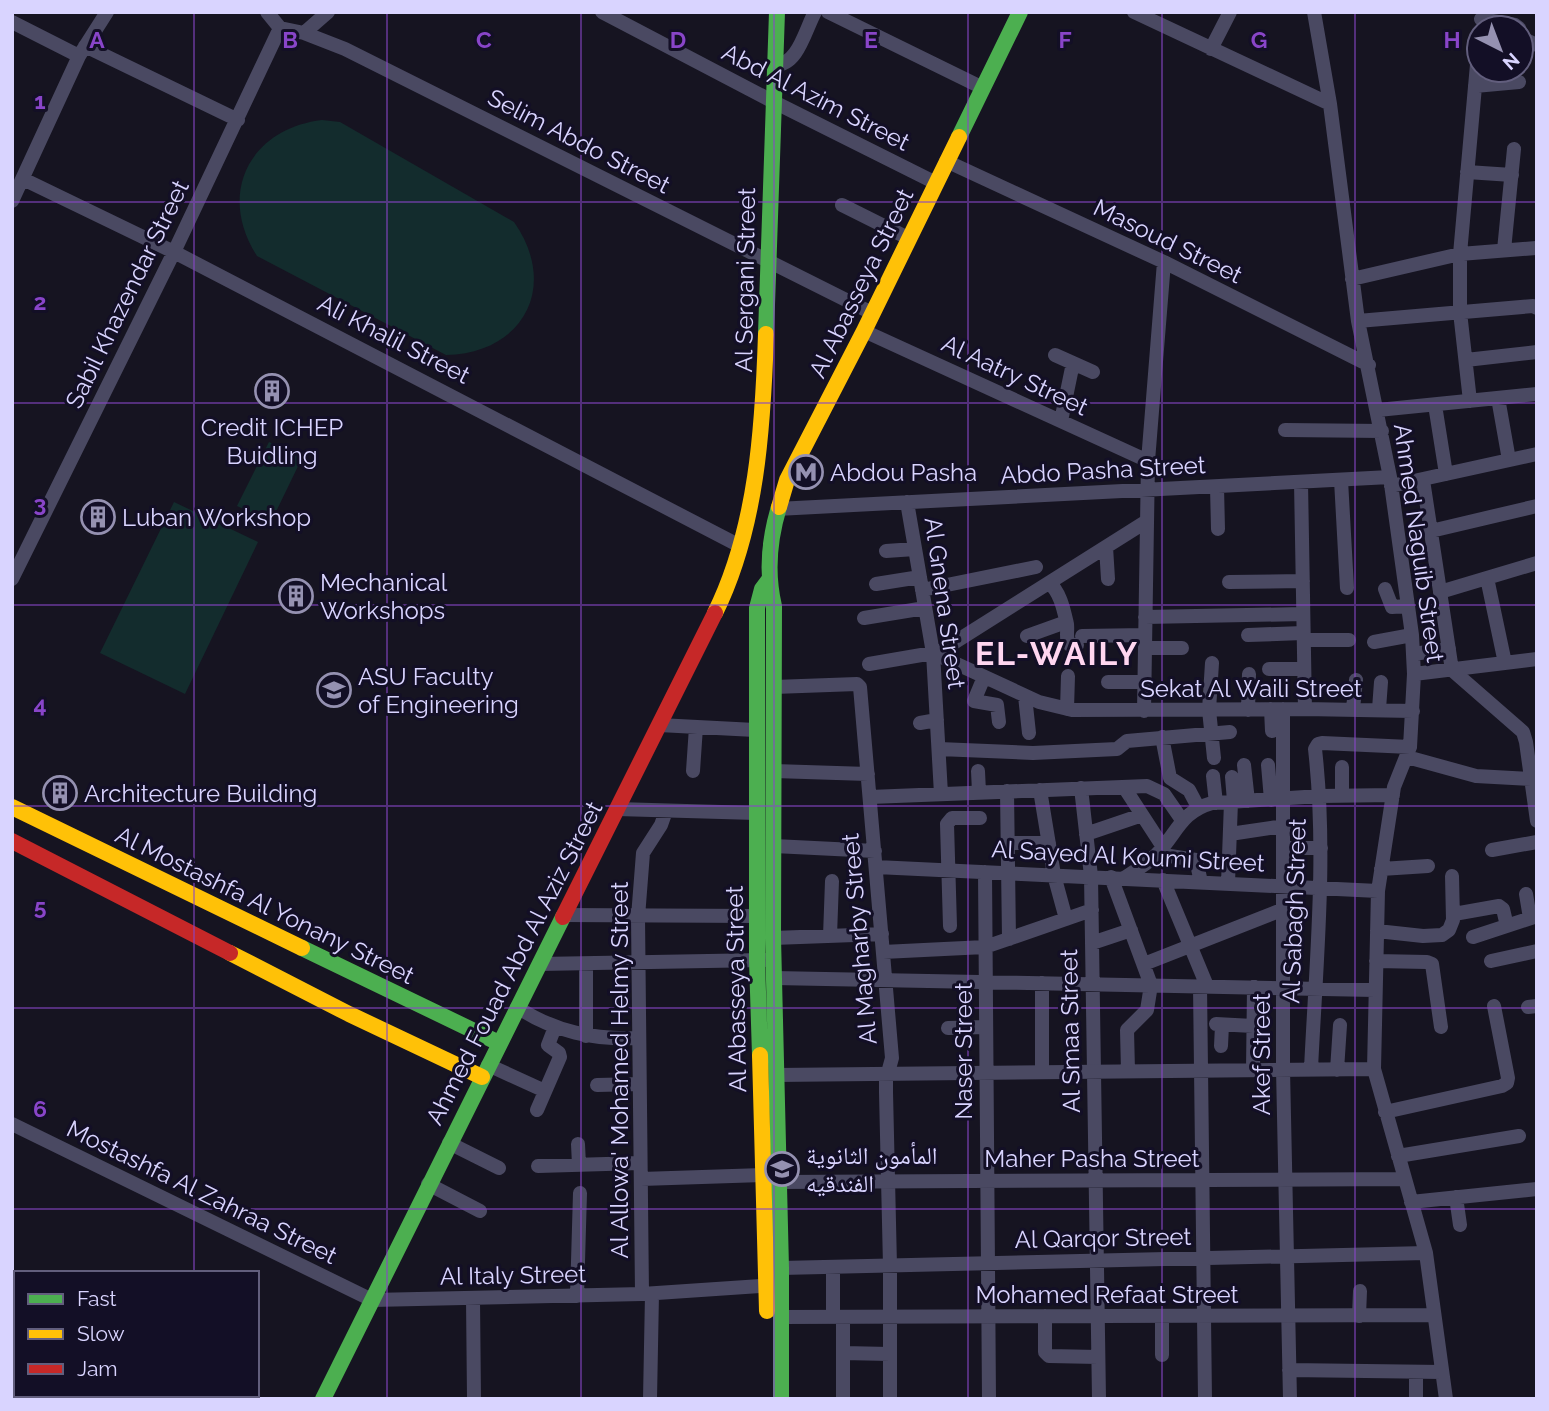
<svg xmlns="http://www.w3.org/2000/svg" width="1549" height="1411" viewBox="0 0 1549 1411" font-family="Raleway,'Noto Naskh Arabic',sans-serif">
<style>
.pitch{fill:#132c2d}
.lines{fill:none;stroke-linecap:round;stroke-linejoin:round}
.street{stroke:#4a4962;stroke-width:14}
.fast{stroke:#4caf50;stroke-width:16}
.slow{stroke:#ffc107;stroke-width:16}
.jam{stroke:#c62828;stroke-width:16}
.grid{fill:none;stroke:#8945c9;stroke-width:2;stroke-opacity:0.55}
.labels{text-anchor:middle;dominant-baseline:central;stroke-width:6;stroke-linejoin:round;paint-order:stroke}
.street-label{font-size:24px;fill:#d9d4ff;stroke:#130f26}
.poi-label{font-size:24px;fill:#d9d4ff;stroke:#130f26;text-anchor:start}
.district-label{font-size:32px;font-weight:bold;letter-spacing:2px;fill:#ffd6f0;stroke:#130f26}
.grid-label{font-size:23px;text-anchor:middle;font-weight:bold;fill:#8945c9;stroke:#130f26;stroke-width:6;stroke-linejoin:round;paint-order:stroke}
</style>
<rect width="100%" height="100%" fill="#161421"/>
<path class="pitch" d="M322 120 340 122 514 222C559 286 524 353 446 355L257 256C217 194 249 129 322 120Z
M269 442 302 458 271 522 237 506Z
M174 502 258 542 185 694 100 653Z"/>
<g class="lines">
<path class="street" d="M267 12 280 28 304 33 345 49 872 313
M602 12 772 101 936 183
M828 12 981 87
M1134 12 1330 104
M1314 12 1330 104 1358 321 1390 477 1412 635 1414 674 1410 747 1394 787 1378 891 1374 1069 1426 1253 1446 1399
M1481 19 1515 25 1519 28
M12 22 79 56
M1521 32 1524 39 1537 45
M304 33 328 12
M85 46 238 120
M1211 49 1230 12
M774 65C798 66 805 30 815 12
M1475 86 1519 82
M946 161 1164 262 1369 365
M1467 172 1512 175
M23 179 174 252 740 546
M12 201 79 56 107 12
M842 205 908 238
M1504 250 1514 149
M1352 279 1460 254 1536 248
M1358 321 1533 306 1537 308
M864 331 1148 461
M1055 355 1093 372
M1466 360 1537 352
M1498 398 1509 460
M1470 401 1460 312V254L1479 42
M1435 405 1446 474
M1378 410 1537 394
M1061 421 1073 363
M1285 430 1382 431
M1341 480 1347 588
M1423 480 1452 670 1523 732 1526 742 1537 821
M1301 482 1305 709
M1391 486 1537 454
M1217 487 1218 529
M907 502 933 653 941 794
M777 509 1390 477
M1431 531 1537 506
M1106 547 1108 579
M886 551 915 549
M1487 578 1505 663
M12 579 174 252 280 28
M1229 582 1303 581
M1049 583C1060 591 1064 611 1067 624 1068 632 1065 639 1070 645H1077
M876 584 920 577
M1385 589 1392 607 1408 606
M922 590 1036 567
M1440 592 1537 563
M1145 617 1303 614
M864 618 925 608
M1248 635 1303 633
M1027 636 1066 622
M1082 636 1145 635
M1304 640H1349
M1374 642 1412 635
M1145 648H1182
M936 654 1147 521
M1413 654 1449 649
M1212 663 1209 710 1214 758
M869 664 933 653 1039 702 1072 710 1305 709 1413 711
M1269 669H1304
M1414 674 1537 659
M984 677 974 701 997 705 999 722
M1108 682H1144
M774 687 857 684 860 687 892 1058 886 1080V1092L890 1266V1399
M1025 696 1029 733
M1067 709 1068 676
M1271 709 1272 731
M1283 709V1069L1290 1399
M1353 709 1356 680
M1379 709 1381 682
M1248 710 1249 674
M1144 711 1148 461 1164 262
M920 723 937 720
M659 725 755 730
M1162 737 1170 778 1189 790 1198 807
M939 749 1033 753 1117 749 1127 741 1230 732
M1407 757 1476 776 1531 779
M1244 765 1248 801
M1268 765 1271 800
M693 771 696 727
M774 771 868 774
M978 771 979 792
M1213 776 1216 803
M1232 777 1234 801
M1124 787 1163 847
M1081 788 1091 876 1099 1399
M1040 790 1054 875 1066 919
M1007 791 1009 939
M1342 795V767
M870 797 1147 786 1164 794 1182 820
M617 809 756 813
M1086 834 1142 815
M1230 834 1284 826
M1007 843H1049
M774 846 875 851
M1284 848H1321
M1492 850 1537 842
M1157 854 1196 860 1201 882
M876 867 1378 891
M1381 869 1428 866
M985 872 989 1399
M1111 877 1151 985 1147 1010 1127 1030 1128 1071
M1124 878C1135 871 1147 864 1156 855 1177 834 1180 812 1212 803L1320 796 1393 795
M1163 880 1207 986
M1228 883 1231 802
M1526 894 1530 918
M1454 914 1499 906 1503 909 1507 926
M563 915 756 916
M950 926 947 824 952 818H980
M1377 931 1423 936 1442 935 1449 930 1453 920 1452 876
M830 936 832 881
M1473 937 1537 916
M773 938 882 934
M1092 943 1131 930
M883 952 985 947 1092 910
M1376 961 1427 962 1432 964 1441 1027
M1491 961 1537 951
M539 964 765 960
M1144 964 1284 909
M774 978 1375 990
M1042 983V1072
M1200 986 1205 1399
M517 1007C555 1032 594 1040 639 1038
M1528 1007 1537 1006
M1216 1024 1253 1026
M948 1028 986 1027
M586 1036V965
M1221 1046 1222 1025
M488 1065 545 1091
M1311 1069C1316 963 1327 855 1315 749L1318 744 1322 743 1410 747
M1253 1070 1254 987
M1337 1070 1340 1025
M776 1075 1374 1069
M597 1085 639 1084
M537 1110 560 1057 559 1053 548 1045 555 1027
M1385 1112 1502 1086 1507 1083 1508 1078 1494 1006
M12 1124 372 1300 642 1294 775 1285
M449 1143 499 1168
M578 1144 579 1165
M1398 1156 1519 1136
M538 1166 640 1163
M641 1179 763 1175
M779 1182 1405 1179
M428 1184 480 1211
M1456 1197 1460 1225
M1411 1202 1537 1189
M833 1267V1317
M781 1268 1426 1253
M642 1294 638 917 643 853 661 825 666 811
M577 1296 580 1193
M473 1299 474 1399
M1045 1316V1352L1049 1356 1098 1357
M1359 1316 1360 1291
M781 1317 1433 1315
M843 1317V1399
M843 1353 890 1354
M1162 1355V1316
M1289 1370 1442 1372
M1416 1372V1399
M650 1399 652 1294"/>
<path class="fast" d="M959 137 1020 12
M766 334 777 12
M779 507C769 540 766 572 774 606L773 938 781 1268V1399
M302 948 499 1043
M760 1055 757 960V608L762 589 768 581
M323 1399 563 917"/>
<path class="slow" d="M779 507 787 480 864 331 959 137
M715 613C757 528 763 427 766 334
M12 807 302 948
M230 953 349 1014 482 1077
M760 1055 767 1311"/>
<path class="jam" d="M12 841 230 953
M563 917 715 613"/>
</g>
<path class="grid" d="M194 12V1273M387 12V1399M581 12V1399M774 12V1399M968 12V1399M1162 12V1399M1355 12V1399M12 202H1537M12 403H1537M12 605H1537M12 806H1537M12 1008H1537M12 1209H1537M194 1395V1399"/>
<defs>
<g id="building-ring" transform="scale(1.75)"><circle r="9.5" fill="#130f26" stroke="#9591b1" stroke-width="1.5"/><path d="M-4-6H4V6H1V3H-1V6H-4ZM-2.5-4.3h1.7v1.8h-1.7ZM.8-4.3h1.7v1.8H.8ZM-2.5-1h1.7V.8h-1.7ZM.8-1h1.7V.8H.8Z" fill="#9591b1"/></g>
<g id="metro-ring" transform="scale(1.75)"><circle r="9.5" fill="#130f26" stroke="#9591b1" stroke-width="1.5"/><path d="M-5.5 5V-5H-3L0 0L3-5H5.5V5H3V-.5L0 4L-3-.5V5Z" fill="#9591b1"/></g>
<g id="university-ring" transform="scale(1.75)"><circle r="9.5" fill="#130f26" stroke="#9591b1" stroke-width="1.5"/><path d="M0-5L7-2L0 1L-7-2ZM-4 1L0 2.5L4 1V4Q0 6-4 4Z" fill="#9591b1"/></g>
<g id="school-ring" transform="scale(1.75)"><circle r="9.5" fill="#130f26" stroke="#9591b1" stroke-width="1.5"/><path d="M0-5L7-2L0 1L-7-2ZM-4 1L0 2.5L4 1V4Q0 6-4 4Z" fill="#9591b1"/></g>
</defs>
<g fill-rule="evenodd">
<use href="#building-ring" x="272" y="391"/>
<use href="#metro-ring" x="806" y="472"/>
<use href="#building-ring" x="98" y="517"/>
<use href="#building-ring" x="296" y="596"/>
<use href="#university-ring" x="334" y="690"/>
<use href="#building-ring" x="60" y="793"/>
<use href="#school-ring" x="782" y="1169"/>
</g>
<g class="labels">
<g class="street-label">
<text transform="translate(816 97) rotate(27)">Abd Al Azim Street</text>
<text transform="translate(579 141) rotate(27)">Selim Abdo Street</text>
<text transform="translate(1168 241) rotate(26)">Masoud Street</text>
<text transform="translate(745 280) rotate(-89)">Al Sergani Street</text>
<text transform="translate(861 283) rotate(-64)">Al Abasseya Street</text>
<text transform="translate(127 294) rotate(-64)">Sabil Khazendar Street</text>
<text transform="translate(394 339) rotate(27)">Ali Khalil Street</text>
<text transform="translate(1015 375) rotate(25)">Al Aatry Street</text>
<text transform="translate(1103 470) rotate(-3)">Abdo Pasha Street</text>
<text transform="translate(1419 543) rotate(82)">Ahmed Naguib Street</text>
<text transform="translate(945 603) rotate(82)">Al Gnena Street</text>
<text x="1251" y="688">Sekat Al Waili Street</text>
<text transform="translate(1128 856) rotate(3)">Al Sayed Al Koumi Street</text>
<text transform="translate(265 905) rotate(26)">Al Mostashfa Al Yonany Street</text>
<text transform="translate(1294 911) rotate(-88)">Al Sabagh Street</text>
<text transform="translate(859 939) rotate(-95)">Al Magharby Street</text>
<text transform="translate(514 963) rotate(-63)">Ahmed Fouad Abd Al Aziz Street</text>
<text transform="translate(736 989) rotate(-91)">Al Abasseya Street</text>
<text transform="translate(1070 1031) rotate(-91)">Al Smaa Street</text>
<text transform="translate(963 1051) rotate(-90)">Naser Street</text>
<text transform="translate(1261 1054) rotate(-90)">Akef Street</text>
<text transform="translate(619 1070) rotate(-90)">Al Allowa' Mohamed Helmy Street</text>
<text x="1092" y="1158">Maher Pasha Street</text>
<text transform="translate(202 1192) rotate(26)">Mostashfa Al Zahraa Street</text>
<text transform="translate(1103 1238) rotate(-1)">Al Qarqor Street</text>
<text transform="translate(513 1275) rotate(-1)">Al Italy Street</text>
<text x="1107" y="1294">Mohamed Refaat Street</text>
</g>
<g class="poi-label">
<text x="272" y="427" text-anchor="middle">Credit ICHEP<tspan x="272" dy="28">Buidling</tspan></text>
<text x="830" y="472">Abdou Pasha</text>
<text x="122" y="517">Luban Workshop</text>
<text x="320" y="582">Mechanical<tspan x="320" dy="28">Workshops</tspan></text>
<text x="358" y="676">ASU Faculty<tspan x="358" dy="28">of Engineering</tspan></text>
<text x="84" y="793">Architecture Building</text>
<text x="806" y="1155">المأمون الثانوية<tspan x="806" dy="28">الفندقيه</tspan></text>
</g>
<g class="district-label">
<text x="1057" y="653">EL-WAILY</text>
</g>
</g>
<g class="grid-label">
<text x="97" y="48">A</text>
<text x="290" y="48">B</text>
<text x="484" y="48">C</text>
<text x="678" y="48">D</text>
<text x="871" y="48">E</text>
<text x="1065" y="48">F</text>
<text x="1259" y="48">G</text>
<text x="1452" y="48">H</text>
<text x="40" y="109">1</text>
<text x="40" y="310">2</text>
<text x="40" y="512">3</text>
<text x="40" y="713">4</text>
<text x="40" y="915">5</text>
<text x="40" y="1117">6</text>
</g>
<rect width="1549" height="1411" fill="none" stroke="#d9d4ff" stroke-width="28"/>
<rect x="14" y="1271" width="245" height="126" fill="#130f26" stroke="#625e7d" stroke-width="2"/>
<rect x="28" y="1294" width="35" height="10" fill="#4caf50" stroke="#625e7d" stroke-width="2"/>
<text x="77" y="1306" font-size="21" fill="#d9d4ff">Fast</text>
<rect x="28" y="1329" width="35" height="10" fill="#ffc107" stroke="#625e7d" stroke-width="2"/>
<text x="77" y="1341" font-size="21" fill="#d9d4ff">Slow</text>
<rect x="28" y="1364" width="35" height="10" fill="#c62828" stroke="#625e7d" stroke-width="2"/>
<text x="77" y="1376" font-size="21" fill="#d9d4ff">Jam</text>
<g transform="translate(1500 49) rotate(138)"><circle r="33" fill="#130f26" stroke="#625e7d" stroke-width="2"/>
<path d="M0-5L12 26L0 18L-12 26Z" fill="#9591b1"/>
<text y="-10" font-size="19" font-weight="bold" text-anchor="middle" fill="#d9d4ff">N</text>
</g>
</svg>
